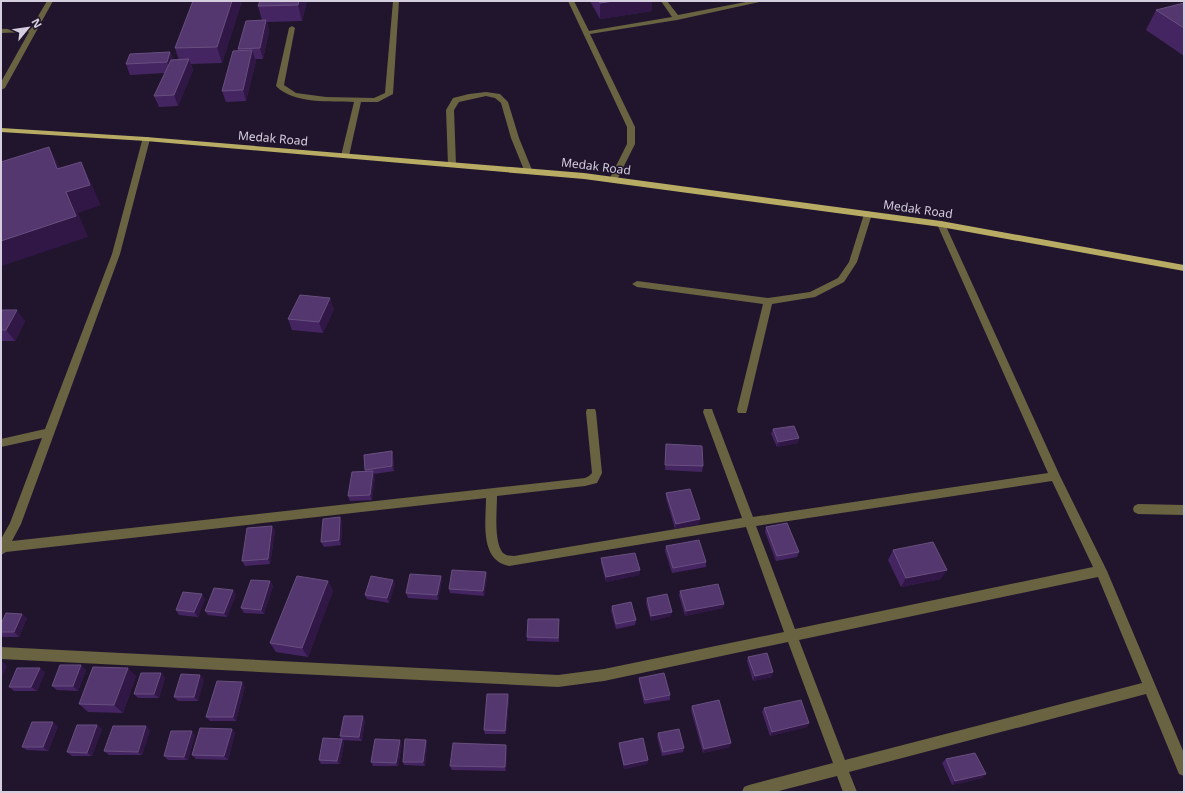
<svg xmlns="http://www.w3.org/2000/svg" width="1185" height="793" viewBox="0 0 1185 793" font-family="'Noto Sans',sans-serif">
<style>
.lines{fill:none;stroke-linecap:round;stroke-linejoin:round}
.minor{fill:#696342;fill-rule:evenodd}
.major{fill:#b8ac65;fill-rule:evenodd}
.wall{fill:#452561}
.shaded-wall{fill:#301746}
.building{fill:#54376e;stroke:#684f80}
.labels{text-anchor:middle;dominant-baseline:central;stroke-width:3;stroke-linejoin:round;paint-order:stroke}
.street-label{font-size:12px;fill:#d5cedf;stroke:#21152d}
</style>
<rect width="100%" height="100%" fill="#21152d"/>
<g class="lines">
<path class="minor" d="M47 1H53L5 88 1 90V82L29 32 1 33V29L31 28Z
M393 1H399L393 94 378 102H361L349 156 345 158H342L341 156 354 102C331 101 293 104 276 86L289 28 292 26 295 28 284 85 296 93 326 97 374 98 385 93Z
M568 1H574L589 31 672 17 661 1H667L678 15 751 1H764L677 20 590 34 635 127V144L617 180 613 183 609 180 627 144V127Z
M486 92 500 94 508 102 519 138 532 170 531 172H525L524 170 511 138 501 103 495 98 486 96 459 102 454 110 456 165 452 167 448 165 446 110 453 98 469 94Z
M143 137H149L150 139 120 254 21 524 12 541 585 478 589 476 592 473 586 412 587 409H595L596 412 602 473 597 483 585 486 497 496C497 510 494 537 501 550 503 555 509 556 514 556L742 518 703 412 704 409H712L713 412 753 517 1048 473 937 224 941 221 945 224 1060 476 1107 571 1184 753V776L1179 774 1146 694 849 772 857 792H843L837 776 775 792H742L744 787 749 785 833 763 788 642 604 681 558 687 1 659V647L558 675 604 669 784 632 746 527 509 566C479 560 486 521 486 498L6 552 1 555V539L10 523 42 438 1 447V439L45 429 112 254ZM1052 481 1093 567 795 629 756 526ZM1098 577 1142 683 845 760 799 640Z
M868 211 872 214 857 262 844 282 815 297 772 304 747 410 746 413H738L737 410 763 304 637 287 632 284 637 281 768 298 810 292 838 278 849 262 864 214Z
M1138 504 1184 505V515L1138 514 1134 512 1133 509 1134 506Z"/>
<path class="major" d="M1 128 146 137 584 173 941 221 1184 265V271L941 227 584 179 146 141 1 132Z"/>
</g>
<path class="wall" d="M242 1 222 63 191 64 193 70 178 106 159 107 154 96 165 73 130 75 126 64 170 52 174 60H179L175 48Z
M307 1 302 21 267 22 269 31 263 59H255L256 61 246 101 226 102 222 91 239 51 238 49 262 20 258 6Z
M590 1H652V11L600 19Z
M1184 3V56L1146 30 1156 10Z
M334 309 323 333 292 330 288 319Z
M1 310 25 321 15 341H1Z
M773 429 798 443 777 447 771 434Z
M666 444 703 466 702 472 665 470Z
M392 451 393 456 394 471 374 474 375 476 372 500 350 501 348 496 365 472V470Z
M666 493 700 519 699 524 675 529 666 498Z
M340 517 342 522 341 545 324 547 321 542Z
M272 526 275 531 270 564 245 566 242 561Z
M766 527 799 552 797 557 776 561 765 532Z
M666 546 706 562V567L672 573 665 551Z
M893 550 941 579 901 587 888 560Z
M601 558 640 570 639 575 606 582 601 563Z
M487 577 484 596 450 593 449 589Z
M393 580 395 584 389 603 367 599 365 595Z
M442 580 438 600 408 598 406 593Z
M270 581 273 586 264 614 244 613 241 608Z
M328 581 333 591 308 657 276 652 270 643Z
M680 591 724 604 723 608 685 616 679 595Z
M236 594 227 617 208 615 205 611Z
M647 598 671 616 651 621 646 603Z
M205 599 198 617 179 615 176 610Z
M612 606 636 620 635 625 616 629 611 611Z
M27 618 19 637H3L1 635V624Z
M559 624V642L527 641V637Z
M748 657 772 677 753 681 747 661Z
M86 670 78 691 57 690 52 686Z
M45 672 37 691H14L9 687Z
M161 673 165 678 159 698H138L134 694Z
M136 676 123 713 88 712 79 704Z
M639 678 670 695V700L644 704 639 682Z
M204 679 198 701H178L174 697Z
M245 686 236 721H210L206 717Z
M509 698 506 734H485L484 730Z
M692 706 730 747 703 753 691 710Z
M764 708 809 723 807 727 770 736 762 712Z
M365 720 362 741 342 740 340 736Z
M97 725 102 729 92 756H72L67 752Z
M58 726 48 751 27 750 22 747Z
M232 729 235 733 228 760 196 759 192 755Z
M150 730 142 755H109L104 751Z
M658 733 684 748 683 752 662 756 657 737Z
M195 735 188 760H168L164 756Z
M342 739 344 743 340 764H321L319 760Z
M426 740 427 744 425 766 404 765 403 762Z
M619 743 648 760 647 764 624 769 619 747Z
M402 744 398 766H373L371 762Z
M507 749 506 771 452 770 450 766Z
M946 759 986 774 982 778 952 785 942 763Z"/>
<path class="shaded-wall" d="M232 1H242L222 63 217 47Z
M299 1H307L302 21 298 5Z
M614 1H652V11L600 19V3Z
M266 20 269 31 263 59 260 48Z
M252 50 256 61 246 101 243 90Z
M170 52 175 63 171 73 167 62Z
M189 59 193 70 178 106 174 95Z
M49 147 60 168 57 169Z
M81 162 91 183 101 205 78 213 88 237 2 266 1 264V241L66 192Z
M330 298 334 309 323 333 319 322Z
M17 310 25 321 15 341 6 330Z
M799 438 798 443 777 447 778 442Z
M392 451 393 456 394 471 392 466Z
M373 471 375 476 372 500 370 495Z
M340 517 342 522 341 545 339 540Z
M700 519 699 524 675 529 676 524Z
M272 526 275 531 270 564 268 559Z
M640 570 639 575 606 582V577Z
M947 570 941 579 901 587 906 578Z
M486 572 487 577 484 596 483 591Z
M441 576 442 580 438 600 437 595Z
M393 580 395 584 389 603 387 598Z
M270 581 273 586 264 614 261 610Z
M328 581 333 591 308 657 302 648Z
M233 590 236 594 227 617 224 613Z
M202 594 205 599 198 617 194 612Z
M724 604 723 608 685 616 686 611Z
M672 612 671 616 651 621V616Z
M22 614 27 618 19 637 14 632Z
M2 661 7 666 1 680V664Z
M81 665 86 670 78 691 73 686Z
M40 668 45 672 37 691 31 687Z
M128 668 136 676 123 713 114 705Z
M773 672 772 677 753 681 755 676Z
M161 673 165 678 159 698 154 694Z
M200 675 204 679 198 701 194 697Z
M242 682 245 686 236 721 233 717Z
M508 694 509 698 506 734 505 731Z
M363 716 365 720 362 741 359 737Z
M53 722 58 726 48 751 43 747Z
M809 723 807 727 770 736 772 732Z
M97 725 102 729 92 756 87 753Z
M146 726 150 730 142 755 138 752Z
M232 729 235 733 228 760 224 756Z
M192 731 195 735 188 760 184 757Z
M342 739 344 743 340 764 337 761Z
M400 740 402 744 398 766 396 763Z
M426 740 427 744 425 766 423 762Z
M731 743 730 747 703 753 704 749Z
M506 745 507 749 506 771 505 767Z
M648 760 647 764 624 769V765Z
M986 774 982 778 952 785 955 781Z"/>
<path class="building" d="M193 1H232L217 47 175 48Z
M260 1H299L298 5 258 6Z
M599 1H614L600 3Z
M1184 3V28L1156 10Z
M266 20 260 48 238 49 246 21Z
M252 50 243 90 222 91 233 51Z
M170 52 167 62 126 64 130 54Z
M189 59 174 95 154 96 171 60Z
M49 147 57 169 81 162 90 185 66 192 76 216 1 241V162Z
M300 295 330 298 319 322 288 319Z
M1 310H17L6 330H1Z
M794 426 799 438 778 442 773 429Z
M666 444 702 446 703 466 665 465Z
M392 451V466L365 470 364 455Z
M373 471 370 495 348 496 352 472Z
M690 489 700 519 676 524 666 493Z
M340 517 339 540 321 542 323 519Z
M787 523 799 552 777 556 766 527Z
M272 526 268 559 242 561 247 528Z
M699 540 706 562 673 568 666 546Z
M933 542 947 570 906 578 893 550Z
M635 553 640 570 606 577 601 558Z
M452 570 486 572 483 591 449 589Z
M410 574 441 576 437 595 406 593Z
M297 576 328 581 302 648 270 643Z
M371 576 393 580 387 598 365 595Z
M251 580 270 581 261 610 241 608Z
M718 584 724 604 686 611 680 591Z
M214 588 233 590 224 613 205 611Z
M183 592 202 594 194 612 176 610Z
M667 594 672 612 651 616 647 598Z
M631 602 636 620 616 624 612 606Z
M6 613 22 614 14 632H1V624Z
M528 619H559L558 638 527 637Z
M767 653 773 672 755 676 748 657Z
M60 665H81L73 686H52Z
M93 667 128 668 114 705 79 704Z
M17 668H40L31 687H9Z
M141 673H161L154 694H134Z
M664 673 670 695 645 700 639 678Z
M181 674 200 675 194 697H174Z
M217 681 242 682 233 717H206Z
M487 694H508L505 731 484 730Z
M719 700 731 743 704 749 692 706Z
M801 700 809 723 772 732 764 708Z
M344 716H363L359 737 340 736Z
M32 722H53L43 747H22Z
M77 725H97L87 753 67 752Z
M113 726H146L138 752 104 751Z
M200 728 232 729 224 756 192 755Z
M679 729 684 748 663 752 658 733Z
M171 731H192L184 757 164 756Z
M323 738 342 739 337 761 319 760Z
M643 738 648 760 624 765 619 743Z
M375 739 400 740 396 763 371 762Z
M405 739 426 740 423 762H403Z
M453 743 506 745 505 767 450 766Z
M975 753 986 774 955 781 946 759Z"/>
<g class="labels">
<g class="street-label">
<text transform="translate(273 138) rotate(5)">Medak Road</text>
<text transform="translate(596 166) rotate(7)">Medak Road</text>
<text transform="translate(918 209) rotate(8)">Medak Road</text>
</g>
</g>
<rect width="1185" height="793" fill="none" stroke="#d5cedf" stroke-width="4"/>
<g transform="translate(28 28) rotate(61)" stroke="#21152d" stroke-width="3" paint-order="stroke">
<path d="M0-3L7 15L0 10L-7 15Z" fill="#d5cedf"/>
<text y="-6" font-size="11" font-weight="bold" text-anchor="middle" fill="#d5cedf">N</text>
</g>
</svg>
